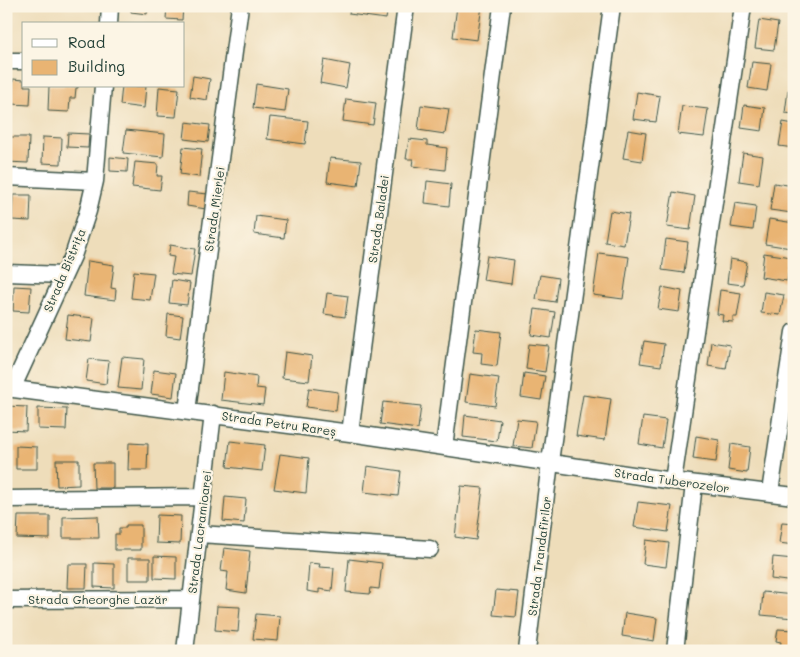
<svg xmlns="http://www.w3.org/2000/svg" width="800" height="657" viewBox="0 0 800 657" font-family="Mali,sans-serif">
<style>
.building{fill:#e9b473}
.lines{fill:none;stroke-linecap:round;stroke-linejoin:round}
.street-casing{stroke:#3e5548;stroke-width:19}
.street{stroke:#fff;stroke-width:16}
.labels{text-anchor:middle;dominant-baseline:central;stroke-width:4.5;stroke-linejoin:round;paint-order:stroke}
.street-label{font-size:12px;fill:#1f3d34;stroke:#fcf5e5}
</style>
<rect width="100%" height="100%" fill="#fcf5e5"/>
<filter id="ink" filterUnits="userSpaceOnUse"><feTurbulence type="fractalNoise" baseFrequency=".02" numOctaves="2"/><feDisplacementMap in="SourceGraphic" scale="10" xChannelSelector="R" yChannelSelector="G"/><feConvolveMatrix kernelMatrix="1 2 1 2 8 2 1 2 1" color-interpolation-filters="sRGB"/></filter>
<filter id="wash" filterUnits="userSpaceOnUse"><feTurbulence type="fractalNoise" baseFrequency=".0096" numOctaves="4" result="noise"/><feDisplacementMap in="SourceGraphic" scale="20" xChannelSelector="R" yChannelSelector="G"/><feGaussianBlur stdDeviation="1.12" result="paint"/><feColorMatrix in="noise" values="0 0 0 0 0 0 0 0 0 0 0 0 0 0 0 0 0 1.4 0 .05"/><feComposite in="paint" operator="in"/></filter>
<g filter="url(#wash)">
<rect width="100%" height="100%" fill="#eeddba"/>
<g id="blocks">
<path class="building" d="M131 6H148L147 14 131 12Z
M167 6H183L182 20 166 19Z
M350 6H388L386 19 349 14Z
M457 6H482L477 40 453 37Z
M759 20 778 23 774 50 755 48Z
M324 60 350 65 346 88 320 83Z
M752 62 771 64 767 91 748 88Z
M193 76 210 79 207 100 190 97Z
M13 79 24 80V86H31L30 105 12 104Z
M256 84 288 89 285 112 253 108Z
M49 86H78V88H76L75 98H70L69 112 48 111Z
M122 86H146L144 108 120 105Z
M159 87 179 89 176 117 157 116Z
M788 90H794V114L785 113Z
M637 92 660 96 656 122 633 119Z
M346 99 376 103 373 125 343 121Z
M421 105 449 109 445 134 418 130Z
M744 105 765 108 762 131 741 128Z
M682 106 708 109 704 137 678 134Z
M270 117 308 121 305 144 267 139Z
M186 122 210 125 208 142 184 139Z
M783 122 794 124V148L779 146Z
M126 130 165 134 163 157 123 153Z
M628 130 646 133 642 161 623 158Z
M68 133 89 134 88 148 67 147Z
M9 137H29L28 163 7 162Z
M43 137 62 138 61 164 42 163Z
M409 139 427 141V145L447 148 445 170 412 166 413 159H406Z
M183 147 202 149 199 177 180 174Z
M743 153 763 156 759 184 739 181Z
M110 157 128 159 127 172 110 171Z
M330 158 361 161 358 186 327 182Z
M135 162 158 164 157 176H162L160 190 132 187Z
M427 181 451 184 449 206 425 203Z
M774 183 794 186 792 213 770 210Z
M188 192 208 194 206 209 187 206Z
M673 192 695 196 690 230 667 227Z
M13 195H31L30 221 12 220Z
M735 203 756 206 753 230 731 227Z
M610 211 629 214 624 245 605 242Z
M256 216 286 220 284 238 254 234Z
M769 219 794 223 791 248 765 244Z
M666 239 688 242 684 273 662 270Z
M170 245 195 249 191 276 171 274 174 257 168 256Z
M599 253 629 257 623 299 593 295Z
M764 253 791 257 787 281 761 277Z
M487 256 514 260 511 284 483 280Z
M730 259 747 262 743 285 727 283Z
M88 261 114 265 111 288 116 289 115 300 84 296Z
M134 271 154 273 150 300 131 298Z
M540 275 558 278 555 302 536 299Z
M172 280 190 283 187 305 169 303Z
M14 286 31 287 29 312 13 311Z
M662 287 682 291 679 312 658 309Z
M720 290 741 293 737 317H733V322L722 321 723 315 717 314Z
M764 292 784 295 780 315 761 313Z
M327 293 348 296 345 317 324 314Z
M535 309 555 312 551 338 531 335Z
M168 314 183 316 180 338 166 336Z
M68 315 94 318 91 342 65 339Z
M476 329 501 332 497 366 481 364 482 353 473 352Z
M644 341 664 344 661 366 640 363Z
M711 342 730 345 726 369 708 366Z
M529 344 549 346 545 372 526 369Z
M285 352 312 356 309 381 282 378Z
M122 357 144 359 141 390 118 388Z
M89 359 109 361 106 384 86 381Z
M154 370 176 373 173 397 151 394Z
M224 372 257 377 256 388 265 389 263 405 221 400Z
M524 373 545 376 541 400 521 397Z
M470 374 499 378 495 406 466 402Z
M309 388 338 392 336 411 306 407Z
M583 395 611 399 605 440 576 436Z
M383 402 421 406 418 429 380 424Z
M6 406 27 407 26 431 6 430Z
M38 408 67 409 66 430 38 429Z
M465 415 500 420 497 441 463 437Z
M643 417 666 420 662 448 639 444Z
M517 419 536 421 532 448 513 446Z
M696 436 719 440 716 462 693 459Z
M230 441 265 445 262 471 227 467Z
M129 443 148 444 147 470H128Z
M731 444 750 447 747 473 728 470Z
M16 446 37 447V469H16Z
M6 449H9L8 470H6Z
M280 454 309 458 306 493 274 489Z
M56 460H79V485L57 486Z
M93 463H113V488H94Z
M367 466 401 471 398 496 364 492Z
M461 486 483 488 476 540 455 537Z
M225 497 246 499 244 523 223 521Z
M638 502 672 506 668 532 634 527Z
M157 515 181 516 180 544 156 543Z
M18 516H50V539L17 538Z
M98 516 99 538H63V517Z
M782 522 794 523V545L779 543Z
M126 525H141V550H115V534H119V528H126Z
M646 540 669 543 666 567 643 564Z
M224 548 250 551 246 593 226 590 228 572 221 571Z
M154 556 176 557V579L154 578Z
M773 557 794 559V582L771 579Z
M128 558H150V580H128Z
M349 559 382 563 379 589 371 588 370 594 346 592Z
M94 563 114 564V588L94 587Z
M309 563 320 564 319 567 334 568 332 591 319 589V593L307 591Z
M68 564H87L86 588H67Z
M496 590 519 592 516 617 493 615Z
M763 592 794 595V618L761 615Z
M217 606 240 607 238 632 215 630Z
M625 613 657 618 654 641 622 636Z
M256 614 280 616 278 641 253 639Z
M778 629 794 630V650L780 649 781 642 776 641Z"/>
</g>
</g>
<g filter="url(#ink)">
<use href="#blocks" fill-opacity="0" stroke="#3e5548" stroke-width="1"/>
<g class="lines">
<g class="street-casing">
<path id="street" d="M109 24 110 6
M6 61H24
M6 177 95 181
M6 273 64 275
M6 388 350 433 673 481 794 496
M12 389 73 256 88 211 95 181 103 86
M187 411 240 6
M350 433 406 6
M444 447 502 6
M673 481 743 6
M770 492 794 332
M6 499 203 497
M199 534 430 549
M6 600 190 599
M185 651 213 414
M527 651 550 462 612 6
M675 651 694 484"/>
</g>
<use href="#street" class="street"/>
</g>
</g>
<g class="labels">
<g class="street-label">
<text transform="translate(214 209) rotate(-82)">Strada Mierlei</text>
<text transform="translate(378 219) rotate(-82)">Strada Baladei</text>
<text transform="translate(64 270) rotate(-67)">Strada Bistrița</text>
<text transform="translate(279 423) rotate(8)">Strada Petru Rareș</text>
<text transform="translate(672 480) rotate(8)">Strada Tuberozelor</text>
<text transform="translate(199 532) rotate(-83)">Strada Lacramioarei</text>
<text transform="translate(539 556) rotate(-83)">Strada Trandafirilor</text>
<text x="98" y="599">Strada Gheorghe Lazăr</text>
</g>
</g>
<rect width="800" height="657" fill="none" stroke="#fcf5e5" stroke-width="25"/>
<rect x="22" y="22" width="162" height="65" fill="#fcf5e5" stroke="#a4ab9e"/>
<rect x="32" y="39" width="25" height="8" fill="#ffffff" stroke="#a4ab9e"/>
<text x="68" y="48" font-size="15" fill="#1f3d34">Road</text>
<rect x="32" y="60" width="25" height="15" fill="#e9b473" stroke="#a4ab9e"/>
<text x="68" y="72" font-size="15" fill="#1f3d34">Building</text>
</svg>
